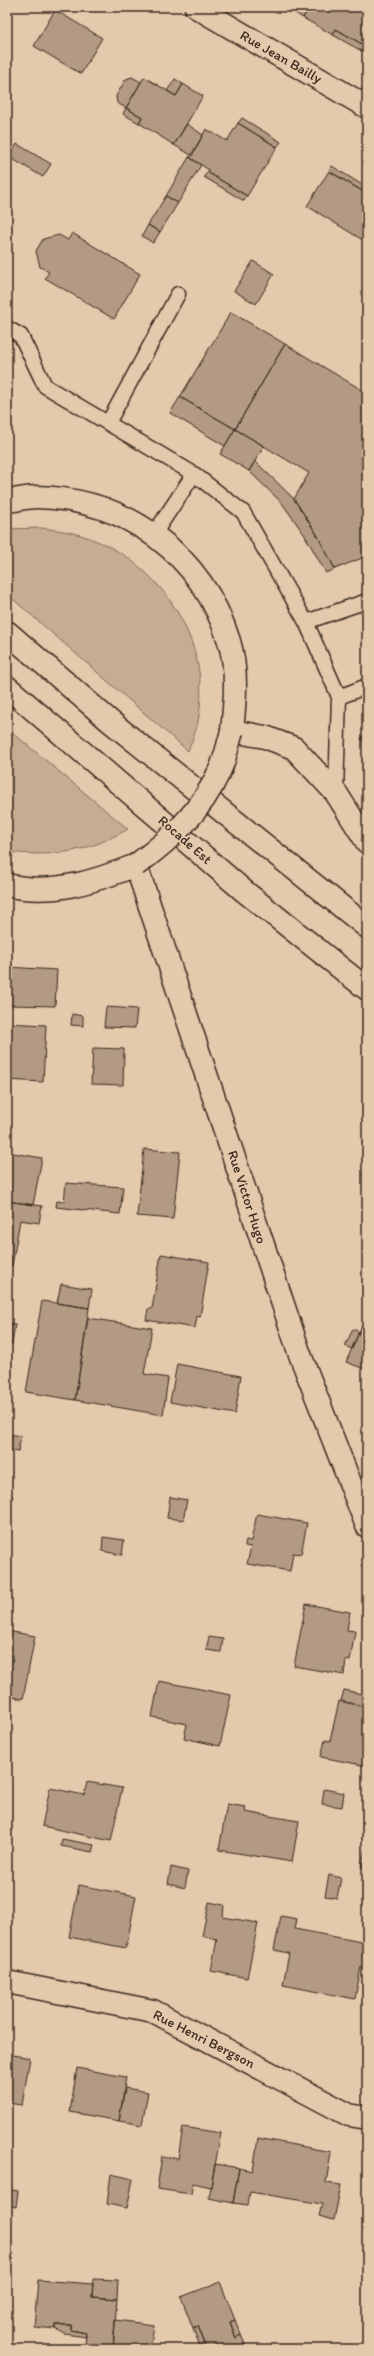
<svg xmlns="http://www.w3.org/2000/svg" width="374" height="2356" viewBox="0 0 374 2356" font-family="Itim,sans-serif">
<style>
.green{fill:#c5ad92;stroke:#806c58}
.building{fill:#b29a83;stroke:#3b2a1e}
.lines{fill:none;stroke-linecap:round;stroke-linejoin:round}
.lane-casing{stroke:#3b2a1e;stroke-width:17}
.street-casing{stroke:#3b2a1e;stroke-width:25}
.highway-casing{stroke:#3b2a1e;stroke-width:25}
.lane{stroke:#e4c9ac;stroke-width:14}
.street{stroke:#e4c9ac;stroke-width:22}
.highway{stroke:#e4c9ac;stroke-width:22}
.street-bridge-casing{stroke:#3b2a1e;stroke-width:25;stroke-linecap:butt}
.street-bridge{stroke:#e4c9ac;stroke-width:22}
.labels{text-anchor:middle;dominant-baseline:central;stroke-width:3.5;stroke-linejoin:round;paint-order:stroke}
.street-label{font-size:14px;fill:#3b2a1e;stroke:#e4c9ac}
</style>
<rect width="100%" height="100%" fill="#e4c9ac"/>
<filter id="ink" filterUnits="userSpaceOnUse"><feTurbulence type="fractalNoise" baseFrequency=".025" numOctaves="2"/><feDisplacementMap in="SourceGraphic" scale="8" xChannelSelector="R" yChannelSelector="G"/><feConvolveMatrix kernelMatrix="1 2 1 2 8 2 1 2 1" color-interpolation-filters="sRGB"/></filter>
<g filter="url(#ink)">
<path class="green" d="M41 528C60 530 79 533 97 541 166 569 215 651 197 726 195 734 191 743 188 751L7 594V529Z
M7 728 128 829C86 853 55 857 7 852Z"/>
<path class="building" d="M285 7H300L307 11 303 18Z
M300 7H367V47L336 29 333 35 303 18 307 11Z
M55 10 102 38 81 74 34 46Z
M336 29 367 47V54L333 35Z
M132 77 141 82 126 108 117 103 116 96 126 79Z
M144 77 176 96 183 84 203 96 174 145 139 123 142 117 126 108Z
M175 79 183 84 176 96 167 91Z
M126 108 142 117 139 123 123 114Z
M242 118 281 142 277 147 238 123Z
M238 123 277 147 247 196 207 172 209 170 189 157 192 156 206 129 227 141Z
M187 124 203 135 191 155 174 145Z
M17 144 51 164 43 177 9 157Z
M189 157 201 165 178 203 166 196Z
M332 166 367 188V194L329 171Z
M329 171 367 194V230L361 239 307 206Z
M207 172 247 196 244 201 204 177Z
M166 196 178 203 160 232 148 225Z
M148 225 160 232 153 243 142 236Z
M72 233 140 274 114 319 45 278 49 272 40 267 36 251 43 239 59 235 68 240Z
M253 261 274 274 256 304 234 291Z
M231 312 285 344 235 429 180 397Z
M285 344 367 393V556L335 569 316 533 294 499 309 473 235 429Z
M180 397 235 429 225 446 170 413Z
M235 429 264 446 249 471 220 454Z
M255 461 294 499 316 533 335 569 326 573 304 534 282 503 249 471Z
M367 730V744L361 739Z
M7 967 57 970 55 1006 7 1005Z
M106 1007 137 1009 135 1028 104 1027Z
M72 1014 83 1016V1026L71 1025Z
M7 1023 46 1025 43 1082 7 1080Z
M93 1048 124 1049 123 1085 91 1084Z
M144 1149 180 1152 173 1219 137 1216Z
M7 1152 42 1158 33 1205 7 1201Z
M66 1183 123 1187 120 1214 56 1207 57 1201 64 1202Z
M7 1201 42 1206 39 1223 20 1220 12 1266 7 1265Z
M161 1254 209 1262 200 1317 197 1316 195 1328 146 1320 148 1309H152Z
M61 1284 92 1289 89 1308 57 1303Z
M42 1301 89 1308 75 1400 26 1392Z
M88 1318 152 1328 144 1374 168 1378 163 1415 75 1400Z
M365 1318H367V1370L346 1362Z
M7 1323 15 1324 12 1344 7 1343Z
M353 1329 359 1332 352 1349 345 1346Z
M177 1364 241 1376 235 1414 170 1402Z
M7 1434 21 1436 18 1452 7 1450Z
M7 1488 8 1494 12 1495 11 1505 8 1504 7 1510Z
M170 1497 187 1500 183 1520 167 1518Z
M257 1514 307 1523 301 1554 293 1553 290 1571 247 1564 251 1547 245 1546 246 1540 251 1541Z
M103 1537 124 1540 122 1555 102 1551Z
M306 1604 350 1612 347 1630 355 1631 350 1661 346 1660 344 1675 294 1666Z
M7 1631 35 1636 23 1699 7 1696Z
M209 1637 223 1639 221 1652 206 1650Z
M159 1681 231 1695 220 1746 184 1738 187 1724 152 1717Z
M344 1690 367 1695V1707L341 1701Z
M339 1701 367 1707V1766L321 1757 325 1740 330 1741Z
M87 1782 122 1788 111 1841 42 1826 50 1788 84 1795Z
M324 1789 344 1793 342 1807 322 1804Z
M227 1804 246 1807 245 1812 299 1821 292 1862 219 1850Z
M62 1839 94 1845 92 1852 61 1846Z
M367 1839V1868L361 1867Z
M171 1867 188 1871 185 1888 168 1884Z
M329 1875 341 1878 337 1898 325 1896Z
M79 1885 136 1896 126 1948 69 1937Z
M209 1902 224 1905 223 1917 258 1923 247 1978 211 1971 217 1939 202 1936Z
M281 1916 297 1919 295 1929 366 1943 367 1936V1969L361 1967 355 1999 283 1985 289 1953 274 1950Z
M7 2054 30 2058 22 2105 7 2103Z
M77 2068 126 2077 119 2121 70 2112Z
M125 2088 148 2092 142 2125 119 2121Z
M183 2127 221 2133 211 2187 193 2183 191 2194 157 2189 162 2156 178 2159Z
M258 2138 331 2152 326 2183 341 2185 334 2220 319 2216 322 2204 250 2192 248 2205 233 2203 239 2168 253 2171Z
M215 2164 239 2168 233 2203 209 2198Z
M111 2174 133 2179 127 2208 107 2204Z
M7 2189 18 2191 16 2207 7 2205Z
M93 2279 118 2280 117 2299 92 2297Z
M38 2280 93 2284 92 2297 117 2299 113 2349 85 2346 86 2333 71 2330V2325H56V2329L34 2327Z
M220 2282 235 2320 230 2322 236 2338 241 2335 247 2349H206L197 2326 193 2328 181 2297Z
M115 2320 154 2325 152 2339 144 2349H113Z
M235 2320 241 2335 236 2338 230 2322Z
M56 2325H71V2330L86 2333V2337L65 2334 56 2329Z
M197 2326 206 2349H201L193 2328Z"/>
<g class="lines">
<g class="lane-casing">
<path id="lane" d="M7 328 21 336 45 386 194 474
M108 423 178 294
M154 534 194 474 243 512 306 622
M339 697 306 622 367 601
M336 793 339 697 367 686"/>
</g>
<g class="street-casing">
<path id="street" d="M196 7 367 107
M7 501C17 500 27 497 37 497 128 499 202 555 229 641 238 670 235 702 232 731L265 737 294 748 336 793 367 842
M7 885C51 896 96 881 136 865L299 1352 367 1526
M7 1982 153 2011 349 2115 367 2118"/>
</g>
<g class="highway-casing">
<path id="highway" d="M7 632 111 722 367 927
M7 687 244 891 367 989"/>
</g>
<use href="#lane" class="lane"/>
<use href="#street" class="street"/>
<use href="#highway" class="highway"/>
<g class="street-bridge-casing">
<path id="street-bridge" d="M136 865C171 839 201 812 219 772 225 760 228 745 232 731"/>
</g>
<use href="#street-bridge" class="street-bridge"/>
</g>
</g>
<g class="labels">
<g class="street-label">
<text transform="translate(281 57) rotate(30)">Rue Jean Bailly</text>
<text transform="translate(185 840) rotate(41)">Rocade Est</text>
<text transform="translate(247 1197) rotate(72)">Rue Victor Hugo</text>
<text transform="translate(204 2039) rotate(27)">Rue Henri Bergson</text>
</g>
</g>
<rect width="374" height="2356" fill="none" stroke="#e4c9ac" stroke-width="24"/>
<rect x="12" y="12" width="350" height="2332" fill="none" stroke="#3b2a1e" stroke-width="1.5" filter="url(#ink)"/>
</svg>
